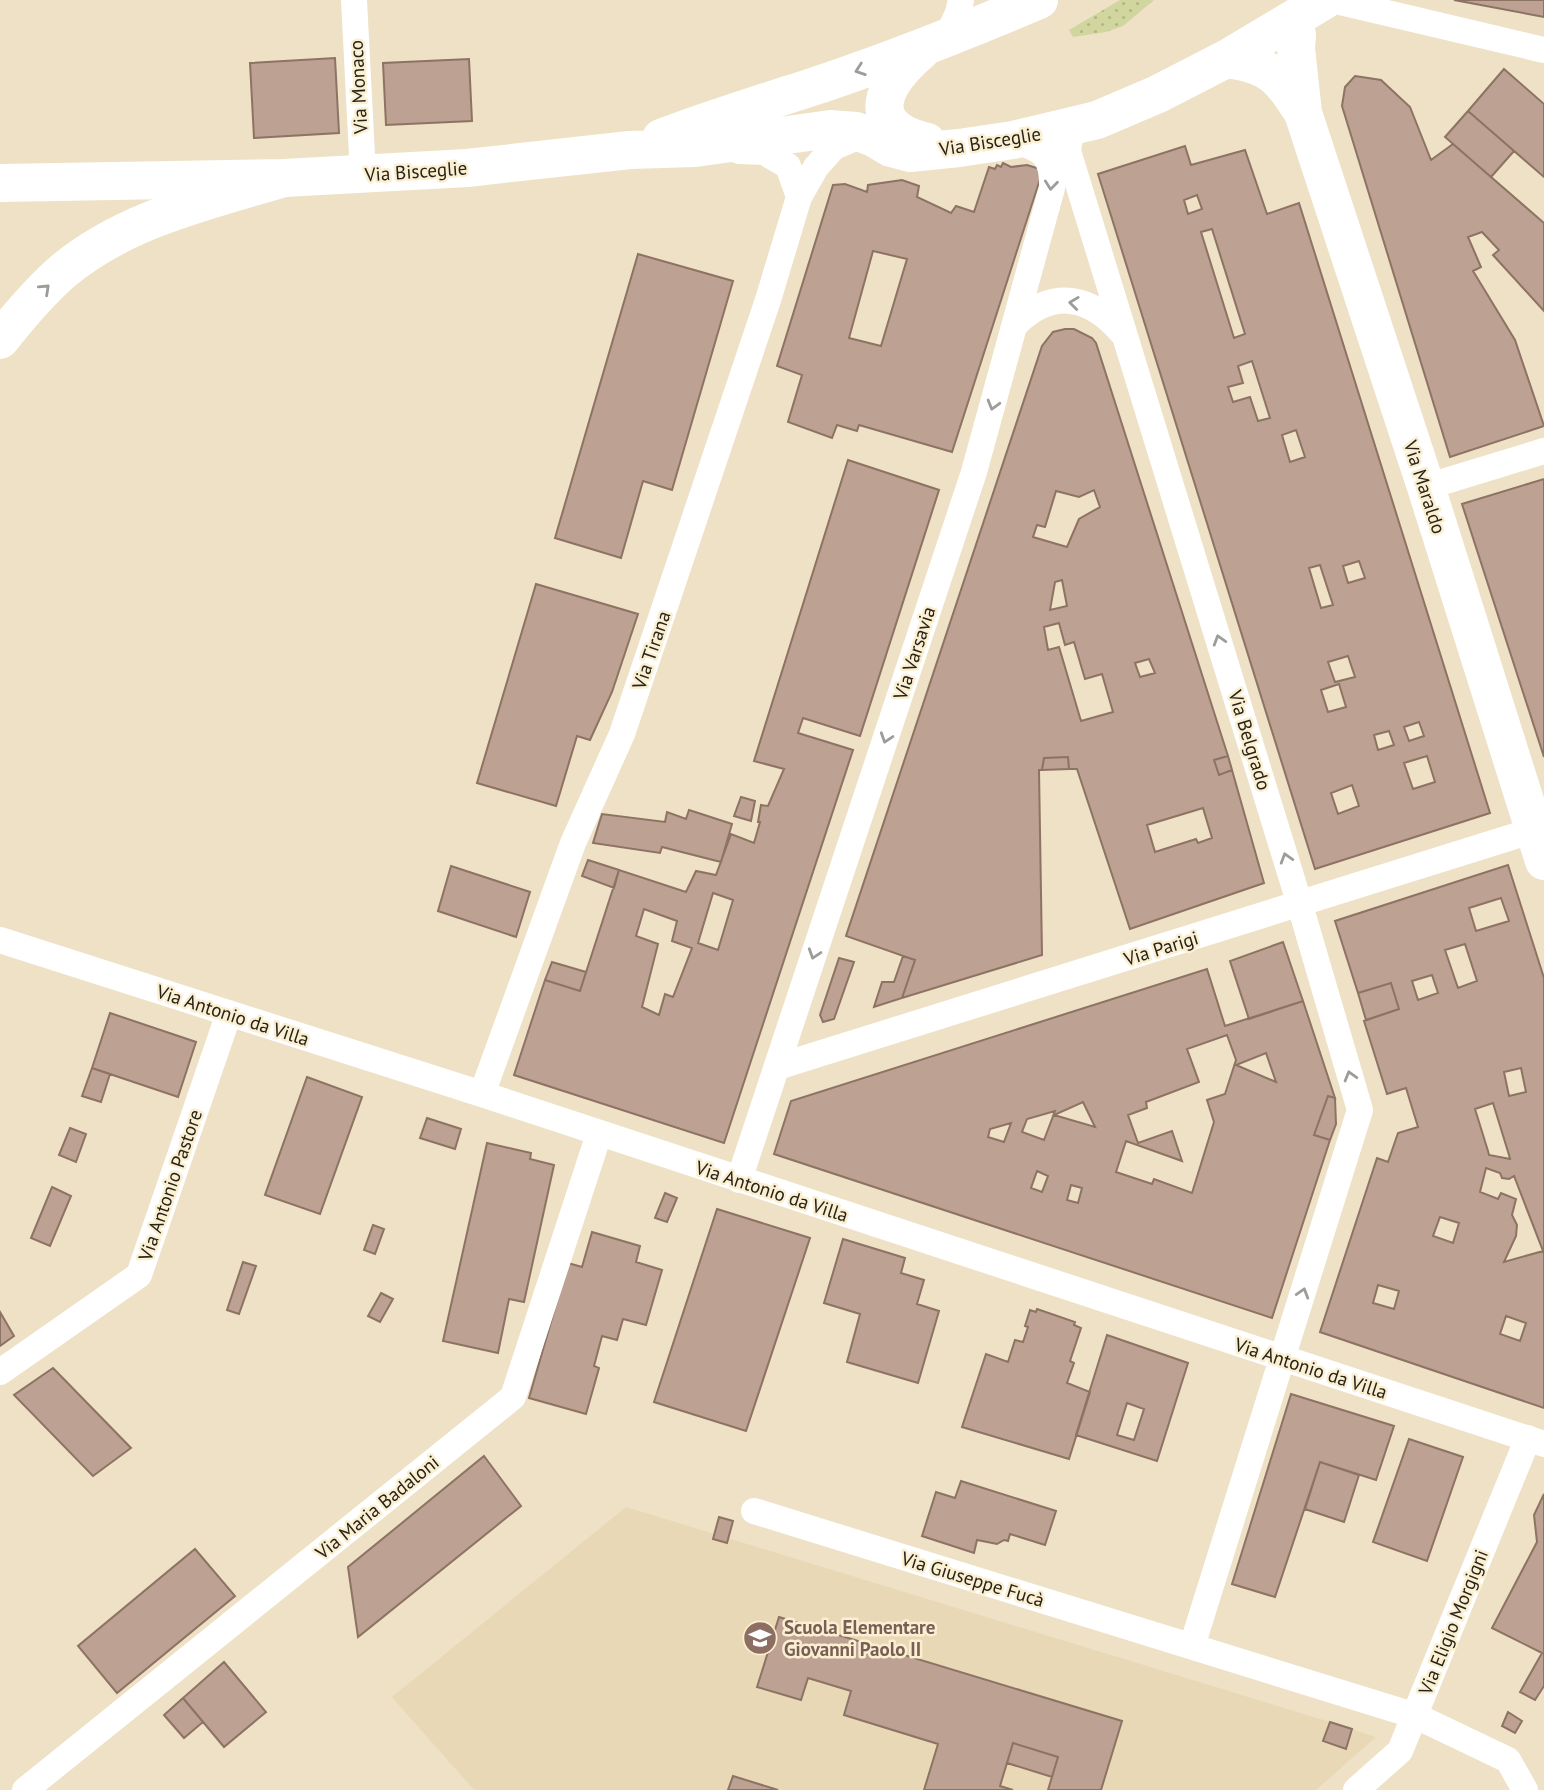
<svg xmlns="http://www.w3.org/2000/svg" width="1544" height="1790" viewBox="0 0 1544 1790" font-family="'PT Sans',sans-serif">
<style>
.built{fill:#e8d8b5}
.green{fill:url(#green-dots)}
.building{fill:#bda192;stroke:#8d7364;stroke-width:2;fill-rule:evenodd}
.lines{fill:none;stroke-linecap:round;stroke-linejoin:round}
.street{stroke:#fff;stroke-width:26}
.secondary{stroke:#fff;stroke-width:38}
.primary{stroke:#fff;stroke-width:38}
.oneway{stroke:#9e9c98}
.labels{text-anchor:middle;dominant-baseline:central;stroke-width:5;stroke-linejoin:round;paint-order:stroke}
.street-label{font-size:19px;fill:#282319;stroke:#fbefd2}
.education-label{font-size:19px;font-weight:bold;fill:#785e54;stroke:#fbefd2;text-anchor:start}
</style>
<defs>
<pattern id="green-dots" width="8" height="8" patternUnits="userSpaceOnUse" patternTransform="scale(1.75)"><rect width="8" height="8" fill="#d1d69f"/><path d="M2 2h.1M6 6h.1" fill="none" stroke="#b3b788" stroke-width="1.8" stroke-linecap="round"/></pattern>
</defs>
<rect width="100%" height="100%" fill="#eee1c5"/>
<path class="built" d="M626 1507 1330 1722 1376 1737 1316 1790H474L392 1697Z"/>
<path class="green" d="M1120 0H1154L1123 26 1106 32 1073 37 1069 30Z"/>
<path class="building" d="M1454 0H1544V17Z
M335 58 339 133 254 138 250 63Z
M469 59 472 121 386 125 383 63Z
M1504 69 1544 104V177L1468 111Z
M1355 76 1381 80 1410 107 1431 160 1453 144 1544 223V311L1493 255 1499 250 1482 232 1468 237 1481 267 1473 271 1515 340 1544 426 1450 457 1342 106 1345 87Z
M1468 111 1514 151 1491 177 1445 137Z
M1185 146 1191 165 1245 150 1267 214 1299 203 1490 813 1315 869 1098 174ZM1197 195 1202 209 1188 214 1184 200ZM1212 229 1245 334 1234 338 1201 232ZM1252 361 1270 418 1258 421 1250 397 1233 402 1228 387 1243 383 1238 366ZM1296 430 1305 457 1290 462 1282 435ZM1359 561 1365 578 1348 583 1343 566ZM1320 565 1333 605 1321 608 1309 568ZM1348 656 1355 677 1335 682 1328 662ZM1339 684 1346 707 1328 712 1321 690ZM1419 722 1424 736 1409 741 1404 727ZM1389 731 1394 745 1378 750 1374 735ZM1427 756 1435 782 1413 789 1404 763ZM1352 785 1359 806 1338 814 1331 793Z
M1003 163 1011 167 1027 165 1043 170 952 452 859 425 857 431 837 425 832 438 788 422 802 375 777 366 833 185 845 184 867 192 868 185 902 180 919 186 917 197 951 213 956 206 974 212 989 167 995 169 997 165 1001 167ZM873 251 907 259 881 346 849 338Z
M638 254 733 281 672 490 643 481 621 558 555 538Z
M1065 329H1074L1092 338 1096 343 1228 756 1214 760 1219 775 1232 770 1264 883 1130 929 1077 769H1069L1068 757 1044 758 1042 770H1039L1042 955 902 998 915 960 846 936 1042 346 1053 332ZM1094 490 1100 507 1079 519 1067 547 1033 537 1037 525 1045 527 1056 491 1079 497ZM1062 580 1067 606 1050 610 1055 582ZM1059 623 1065 645 1074 642 1085 679 1102 674 1113 712 1081 721 1059 647 1048 650 1044 627ZM1149 659 1155 673 1140 677 1135 663ZM1203 808 1212 838 1198 843 1196 839 1155 852 1147 825Z
M848 460 939 490 860 736 803 718 798 733 853 750 724 1143 514 1075 545 980 580 991 619 870 686 892 696 871 716 875 731 834 754 843 760 822H758L761 805 768 806 784 769 754 761ZM713 893 733 900 718 950 698 943ZM644 909 677 921 672 941 692 948 673 997 665 994 659 1015 642 1007 658 944 636 936Z
M1544 479V757L1462 504Z
M536 584 638 614 612 692 590 740 577 736 556 806 477 783Z
M1228 756 1232 770 1219 775 1214 760Z
M1068 757 1069 769 1042 770 1044 758Z
M741 797 755 801 751 821 734 816Z
M689 810 732 824 721 862 662 847 660 853 593 843 602 814 665 822 667 812 686 819Z
M588 860 619 870 614 888 582 876Z
M1508 865 1544 978V1408L1320 1332 1377 1158 1388 1162 1398 1133 1418 1127 1406 1088 1387 1094 1364 1021 1399 1009 1391 983 1358 993 1335 921ZM1501 898 1509 921 1476 931 1469 908ZM1465 944 1477 981 1458 988 1445 950ZM1432 975 1438 993 1418 1000 1412 981ZM1521 1068 1526 1092 1509 1096 1504 1072ZM1493 1103 1509 1155 1510 1159 1489 1155 1488 1151 1475 1109ZM1486 1168 1500 1173 1502 1178 1509 1179 1514 1176 1543 1251 1504 1262 1516 1236 1517 1225 1512 1215 1516 1199 1501 1193 1498 1199 1480 1192ZM1440 1217 1459 1223 1453 1243 1433 1236ZM1378 1285 1399 1291 1394 1309 1373 1303ZM1506 1316 1526 1323 1520 1341 1500 1334Z
M451 866 530 892 516 937 438 911Z
M1283 942 1303 1001 1249 1019 1230 961Z
M903 956 915 960 902 998 874 1007 882 982H894Z
M839 958 854 962 834 1019 823 1022 820 1015Z
M552 962 586 972 580 991 545 980Z
M1207 969 1225 1026 1303 1001 1335 1098 1328 1096 1314 1135 1330 1140 1272 1318 774 1154 791 1101ZM1227 1035 1236 1060 1225 1094 1207 1100 1214 1122 1192 1193 1154 1179 1152 1184 1116 1172 1126 1141 1182 1161 1172 1131 1138 1143 1128 1115 1147 1108 1146 1102 1199 1082 1187 1049ZM1266 1053 1276 1082 1236 1065ZM1083 1102 1095 1127 1054 1115ZM1055 1111 1044 1140 1022 1132 1027 1119ZM1011 1123 1004 1142 988 1137 990 1129ZM1037 1171 1048 1176 1042 1192 1031 1188ZM1071 1185 1082 1188 1078 1203 1067 1200Z
M1391 983 1399 1009 1366 1020 1358 993Z
M110 1013 196 1042 178 1097 92 1068Z
M92 1068 110 1074 101 1102 82 1096Z
M307 1077 362 1097 320 1214 265 1195Z
M1328 1096 1335 1098 1336 1124 1330 1140 1314 1135Z
M427 1118 461 1129 455 1149 420 1138Z
M70 1128 86 1134 76 1162 59 1155Z
M487 1143 531 1153 530 1159 554 1165 524 1302 509 1299 498 1353 443 1341Z
M52 1187 71 1196 50 1246 31 1238Z
M665 1193 677 1198 667 1222 655 1218Z
M717 1209 810 1238 746 1431 654 1402Z
M373 1225 384 1229 375 1254 364 1250Z
M592 1232 640 1246 636 1262 662 1270 646 1325 623 1319 617 1340 602 1336 594 1366 599 1368 586 1414 529 1398 568 1263 582 1267Z
M843 1239 905 1258 901 1273 924 1280 917 1304 939 1311 918 1383 847 1362 860 1314 824 1303Z
M243 1262 256 1266 239 1314 227 1310Z
M381 1293 393 1299 380 1322 368 1316Z
M1037 1309 1075 1322 1074 1325 1081 1328 1070 1361 1074 1363 1067 1383 1090 1392 1069 1459 962 1427 986 1354 1008 1362 1015 1340 1023 1342 1028 1327 1025 1326 1030 1310 1036 1312Z
M0 1312 14 1336 0 1346Z
M1107 1335 1188 1363 1157 1461 1076 1435ZM1127 1403 1144 1409 1134 1440 1117 1435Z
M53 1368 131 1448 93 1476 14 1395Z
M1291 1394 1394 1426 1376 1480 1320 1462 1275 1597 1232 1584Z
M1409 1439 1463 1457 1427 1561 1373 1542Z
M484 1456 521 1506 358 1637 348 1567Z
M1320 1462 1359 1475 1344 1522 1305 1509Z
M961 1481 1056 1511 1045 1545 1010 1534 1008 1541 1004 1540 997 1544 977 1540 974 1553 922 1536 936 1492 955 1498Z
M1544 1494V1686L1535 1700 1520 1692 1542 1653 1492 1628 1537 1542 1534 1515Z
M719 1517 733 1521 727 1543 713 1539Z
M195 1549 235 1596 117 1693 78 1646Z
M779 1617 1122 1721 1101 1790H1048L1058 1757 1013 1743 1000 1786 1013 1790H924L938 1744 844 1715 851 1691 808 1678 801 1700 757 1687Z
M224 1662 266 1712 224 1747 183 1698Z
M183 1698 203 1722 184 1738 164 1715Z
M1508 1712 1522 1721 1515 1733 1502 1726Z
M1330 1722 1352 1729 1346 1749 1323 1741Z
M1013 1743 1058 1757 1052 1777 1007 1763Z
M733 1776 778 1790H728Z"/>
<g class="lines">
<path class="street" d="M354 0 363 175
M1332 0 1544 50
M946 39 958 13 961 0
M1079 125 1070 137 1068 151 1300 905 1360 1110 1192 1646
M739 151 764 152 788 166 799 197
M1017 323C1053 288 1091 296 1122 333
M1426 487 1544 451
M0 940 482 1094 1544 1444
M777 1067 1544 827
M482 1094 573 843 622 734 768 300 799 197 816 167 834 147 853 139 863 138
M739 1180 974 472 1052 188C1053 155 1042 149 1013 140
M0 1372 139 1275 229 1013
M754 1511 1416 1716 1508 1760 1525 1790
M25 1790 513 1397 599 1134
M1356 1790 1400 1751 1528 1438"/>
<path class="secondary" d="M1294 20 1297 35 1296 48 1303 113 1426 487 1544 861
M921 51C882 85 861 125 927 142
M1226 59C1271 65 1279 76 1303 113
M661 138C708 120 756 105 803 90 883 64 961 33 1039 0
M0 183 284 178 467 168 630 150 695 148 830 129 856 131 874 138 891 148 910 153 959 148 1013 140 1097 120 1158 94 1226 59 1325 0"/>
<path class="primary" d="M0 340C19 316 38 293 62 272 125 219 207 201 284 178"/>
</g>
<defs><path id="oneway-chevron" d="M-2-3.5L2.5 0L-2 3.5" fill="none" stroke-width="1.6" stroke-linecap="round" stroke-linejoin="round" transform="scale(1.75)"/></defs>
<g class="oneway">
<use href="#oneway-chevron" transform="translate(860 70) rotate(161)"/>
<use href="#oneway-chevron" transform="translate(1051 185) rotate(96)"/>
<use href="#oneway-chevron" transform="translate(45 289) rotate(-43)"/>
<use href="#oneway-chevron" transform="translate(1074 303) rotate(-173)"/>
<use href="#oneway-chevron" transform="translate(993 405) rotate(106)"/>
<use href="#oneway-chevron" transform="translate(1219 640) rotate(-107)"/>
<use href="#oneway-chevron" transform="translate(886 738) rotate(108)"/>
<use href="#oneway-chevron" transform="translate(1286 858) rotate(-107)"/>
<use href="#oneway-chevron" transform="translate(814 954) rotate(108)"/>
<use href="#oneway-chevron" transform="translate(1350 1076) rotate(-106)"/>
<use href="#oneway-chevron" transform="translate(1303 1293) rotate(-73)"/>
</g>
<defs>
<g id="school-disc" transform="scale(1.75)"><circle r="9.5" fill="#8d6e63" stroke="#fbefd2"/><path d="M0-5L7-2L0 1L-7-2ZM-4 1L0 2.5L4 1V4Q0 6-4 4Z" fill="#fff"/></g>
</defs>
<g fill-rule="evenodd">
<use href="#school-disc" x="760" y="1638"/>
</g>
<g class="labels">
<g class="street-label">
<text transform="translate(358 87) rotate(-93)">Via Monaco</text>
<text transform="translate(990 141) rotate(-9)">Via Bisceglie</text>
<text transform="translate(416 171) rotate(-4)">Via Bisceglie</text>
<text transform="translate(1425 487) rotate(72)">Via Maraldo</text>
<text transform="translate(651 650) rotate(-71)">Via Tirana</text>
<text transform="translate(914 653) rotate(-72)">Via Varsavia</text>
<text transform="translate(1250 740) rotate(73)">Via Belgrado</text>
<text transform="translate(1161 948) rotate(-17)">Via Parigi</text>
<text transform="translate(233 1015) rotate(18)">Via Antonio da Villa</text>
<text transform="translate(170 1185) rotate(-71)">Via Antonio Pastore</text>
<text transform="translate(772 1191) rotate(18)">Via Antonio da Villa</text>
<text transform="translate(1311 1368) rotate(18)">Via Antonio da Villa</text>
<text transform="translate(377 1507) rotate(-39)">Via Maria Badaloni</text>
<text transform="translate(973 1579) rotate(17)">Via Giuseppe Fucà</text>
<text transform="translate(1453 1622) rotate(-68)">Via Eligio Morgigni</text>
</g>
<g class="education-label">
<text x="784" y="1627">Scuola Elementare<tspan x="784" dy="22">Giovanni Paolo II</tspan></text>
</g>
</g>
</svg>
